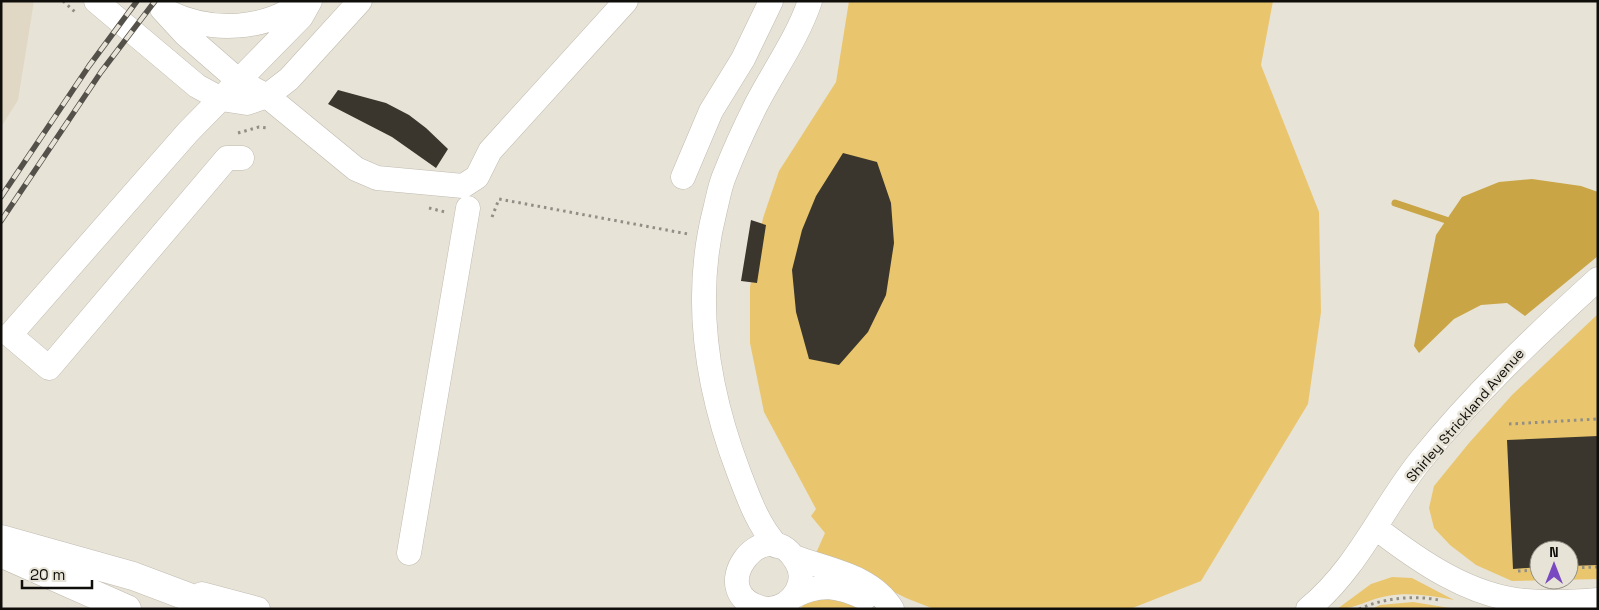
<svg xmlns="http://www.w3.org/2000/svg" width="1599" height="610" viewBox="0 0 1599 610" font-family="'Space Grotesk',sans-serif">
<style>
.built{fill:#e0d8c5}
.green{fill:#e9c66e;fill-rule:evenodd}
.water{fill:#c9a546}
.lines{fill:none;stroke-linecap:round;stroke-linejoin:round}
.stream{stroke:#c9a546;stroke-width:7}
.building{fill:#3a362d}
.minor-casing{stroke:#c0bbb0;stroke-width:25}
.highway-casing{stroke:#c0bbb0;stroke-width:29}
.path{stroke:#918e85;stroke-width:3;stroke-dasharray:2.5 4;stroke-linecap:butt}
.minor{stroke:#fff;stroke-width:24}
.highway{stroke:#fff;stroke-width:28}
.rail-casing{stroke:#54514b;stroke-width:5.5}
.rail{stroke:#e8e3d7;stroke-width:4;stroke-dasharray:11;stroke-linecap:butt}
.labels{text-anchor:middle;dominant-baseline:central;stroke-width:5;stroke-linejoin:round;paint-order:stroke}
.street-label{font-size:14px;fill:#0f0e0a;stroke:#e8e3d7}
</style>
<rect width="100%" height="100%" fill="#e8e3d7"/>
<path class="built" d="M1 1H34L18 100 1 127Z"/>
<path class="green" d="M849 1H1273L1261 65 1319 212 1321 312 1308 404 1201 581 1130 609H934L906 598 816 553 825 533 811 516 816 509 764 412 750 343V287L763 218 779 171 836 82Z
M1598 314V579L1512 581 1476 565 1450 545 1434 528 1429 508 1434 486 1469 443 1512 395ZM1539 550H1569V580H1539Z
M1392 577 1412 578 1454 600C1432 596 1409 592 1387 596 1369 599 1355 609 1337 609L1371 584Z
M819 596 871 606 873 609H800L809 599Z
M1413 602 1456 609H1372L1380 605Z"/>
<path class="water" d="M1532 179 1581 186 1598 192V256L1525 316 1507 303 1481 305 1454 319 1419 353 1414 346 1436 235 1462 197 1499 182Z"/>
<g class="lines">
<path class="stream" d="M1395 203 1446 220"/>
</g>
<path class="building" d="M338 90 386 103 409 115 426 128 448 149 436 168 392 137 328 104Z
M843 153 877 162 891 203 894 243 886 295 868 332 839 365 809 359 796 312 792 270 802 230 816 196Z
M751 220 766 225 757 283 741 281Z
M1598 436V565L1569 566V550H1539V567L1513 569 1507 440Z"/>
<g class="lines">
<g class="minor-casing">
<path id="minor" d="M96 1 197 86 221 99 247 103 267 96 289 79 360 1
M162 9 185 34 239 81 267 96 356 169 377 178 463 186 477 177 490 151 626 1
M168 12C211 33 265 31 304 1
M242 158H227L49 368 10 335 188 132 301 17 310 1
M683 177 711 111 743 59 771 1
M1376 528C1419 561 1469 596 1525 601 1549 603 1574 602 1598 600
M777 546C758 525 749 499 739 473 707 389 692 299 715 210 718 198 720 185 725 174 734 151 745 127 756 105 774 70 797 39 810 1
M409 553 468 208
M794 557C828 570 871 575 892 609
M202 594 258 609
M794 596C821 582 839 586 865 598
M767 609C698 597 765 507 796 561 809 582 793 606 770 609
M1308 609C1358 568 1381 510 1420 461 1473 395 1535 336 1598 279"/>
</g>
<g class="highway-casing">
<path id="highway" d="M1 539 133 576 221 609
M5 555 127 609"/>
</g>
<path class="path" d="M63 1 75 12
M238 133 259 127 269 128
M429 208 445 212
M492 217 499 199 688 234
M1509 424 1598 419
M1569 568 1598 567
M1518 571 1539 570
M1359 609C1384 598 1413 595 1439 600"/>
<use href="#minor" class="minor"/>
<use href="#highway" class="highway"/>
<g class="rail-casing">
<path id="rail" d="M1 197 89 66 137 1
M1 221 101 72 155 1"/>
</g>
<use href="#rail" class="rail"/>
</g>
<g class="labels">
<g class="street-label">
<text transform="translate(1465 415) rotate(-49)">Shirley Strickland Avenue</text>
</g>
</g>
<rect width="1599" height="610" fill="none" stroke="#0f0e0a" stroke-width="5"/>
<g transform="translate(1554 565)"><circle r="24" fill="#e8e3d7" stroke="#918e85"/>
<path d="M0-4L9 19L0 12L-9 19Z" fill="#7849c1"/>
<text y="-8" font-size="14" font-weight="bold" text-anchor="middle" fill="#0f0e0a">N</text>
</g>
<path d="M22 580v8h70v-8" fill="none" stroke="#0f0e0a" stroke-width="2.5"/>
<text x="30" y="580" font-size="15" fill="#0f0e0a" stroke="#e8e3d7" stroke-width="4" paint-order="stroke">20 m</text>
</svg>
